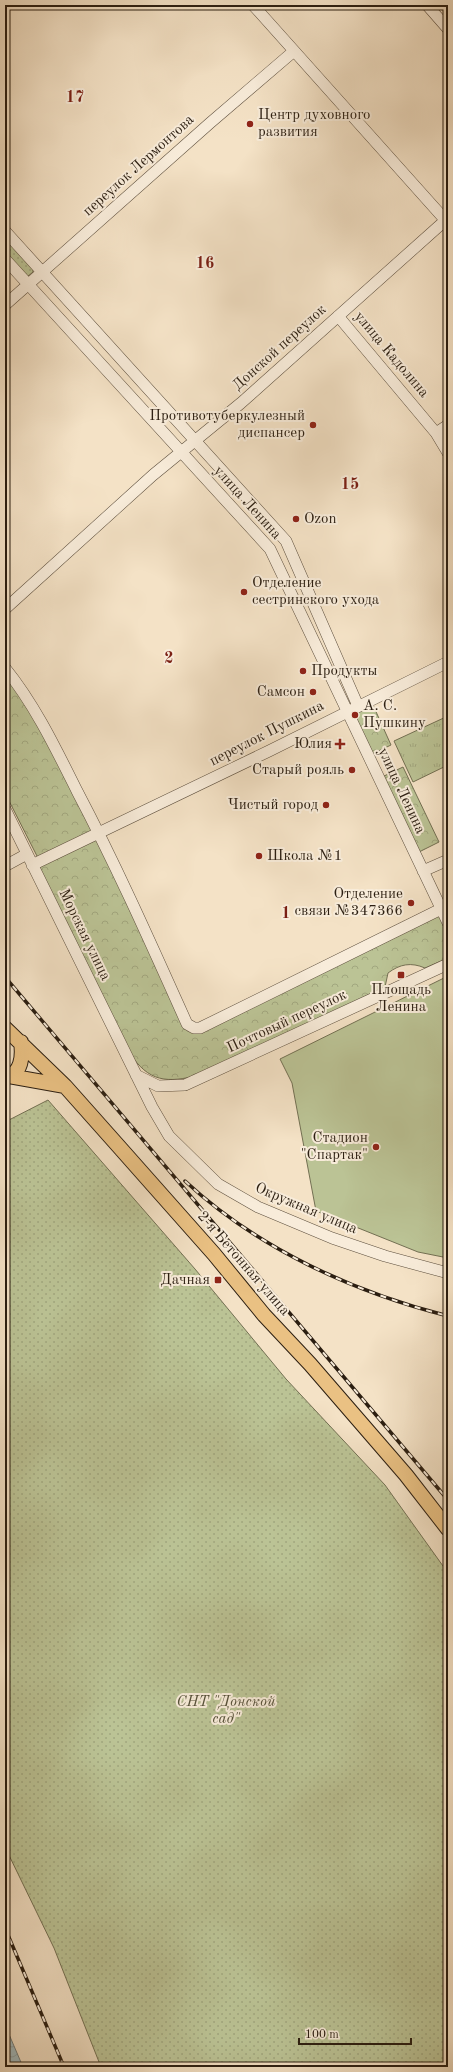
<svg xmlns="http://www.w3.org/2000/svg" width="453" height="2072" viewBox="0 0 453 2072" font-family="'Old Standard TT',serif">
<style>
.grass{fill:url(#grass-dots);stroke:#737053}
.forest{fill:url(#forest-crowns);stroke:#737053}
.park{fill:url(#park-tufts);stroke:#737053}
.pitch{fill:#bbc395;stroke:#737053}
.water{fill:url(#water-waves);stroke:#727c7a}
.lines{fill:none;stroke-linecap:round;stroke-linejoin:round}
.minor-casing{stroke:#5d4f3e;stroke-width:12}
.major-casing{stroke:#2b1e11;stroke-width:16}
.minor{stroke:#f8ecda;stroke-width:11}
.major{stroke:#eac183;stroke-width:14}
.rail-casing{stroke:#2b1e11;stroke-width:3.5}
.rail{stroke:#f8ecda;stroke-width:2;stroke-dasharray:6;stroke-linecap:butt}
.poi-dot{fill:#8f2418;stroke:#f8ecda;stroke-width:1.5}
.labels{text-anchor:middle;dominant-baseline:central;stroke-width:4;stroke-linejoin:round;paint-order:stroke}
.poi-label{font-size:15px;fill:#2b1e11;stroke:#f8ecda;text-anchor:end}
.street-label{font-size:15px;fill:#2b1e11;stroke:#f8ecda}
.park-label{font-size:15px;font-style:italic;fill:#565039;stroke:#f8ecda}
.neighbourhood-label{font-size:16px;font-weight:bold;fill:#7a1f14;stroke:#f8ecda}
</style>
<defs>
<pattern id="grass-dots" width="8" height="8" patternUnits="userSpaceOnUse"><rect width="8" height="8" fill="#bbc395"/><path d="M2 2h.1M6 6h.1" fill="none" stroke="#a1a77f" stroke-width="1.8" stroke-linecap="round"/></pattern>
<pattern id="forest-crowns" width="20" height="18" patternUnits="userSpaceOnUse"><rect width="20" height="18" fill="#bbc395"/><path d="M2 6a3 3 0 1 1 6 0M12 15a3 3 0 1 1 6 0" fill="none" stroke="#a1a77f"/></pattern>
<pattern id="park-tufts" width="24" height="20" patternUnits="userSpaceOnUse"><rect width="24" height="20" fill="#bbc395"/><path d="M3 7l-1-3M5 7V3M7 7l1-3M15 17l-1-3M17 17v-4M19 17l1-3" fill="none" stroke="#a1a77f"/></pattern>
<pattern id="water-waves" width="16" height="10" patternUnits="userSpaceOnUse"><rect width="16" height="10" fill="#a1bbc0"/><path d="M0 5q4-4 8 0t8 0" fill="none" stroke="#8ba0a4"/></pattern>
</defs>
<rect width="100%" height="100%" fill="#f4e2c6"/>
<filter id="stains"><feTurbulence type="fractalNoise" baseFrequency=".005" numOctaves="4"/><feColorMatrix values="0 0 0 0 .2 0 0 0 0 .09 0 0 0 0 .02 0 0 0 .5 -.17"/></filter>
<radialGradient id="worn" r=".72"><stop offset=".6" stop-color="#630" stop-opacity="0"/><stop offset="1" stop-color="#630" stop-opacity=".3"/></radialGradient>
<path class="grass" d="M5 236 33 268V272L28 276 5 256Z
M48 1100 195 1269 286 1379 385 1485 448 1573V2067H101L54 1948 5 1847V1122Z"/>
<path class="forest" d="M5 670 26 694 95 830 38 858 5 793Z
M373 705 391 745 372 754 352 715Z
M403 767 439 842 419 852 382 777Z
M96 839 191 1031 440 914 448 930V958L425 968C411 962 400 964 388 973L385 987 200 1075C167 1083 149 1083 129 1052L40 869V866Z"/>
<path class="park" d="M448 716V765L413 782 394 741Z"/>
<path class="pitch" d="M448 976V1258L418 1252 316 1211 292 1083 280 1059Z"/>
<path class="water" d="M5 2025 23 2067H5Z"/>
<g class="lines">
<g class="minor-casing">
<path id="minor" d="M253 5 448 223
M427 5 448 29
M5 231 286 541 358 706
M5 259 270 549 448 923
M5 305 210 123 294 51
M338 316 436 433 448 453
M436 433 448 425
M5 609 153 475 241 403 448 218
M5 668C35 705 56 749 77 791 117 867 152 946 187 1024L194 1028H200L441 909
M5 809 152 1107 169 1136 218 1184 258 1207 332 1238 385 1256 448 1273
M32 865 269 751 448 662
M5 866 27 854
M423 871 448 860
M136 1075 158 1086 185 1085 448 964"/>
</g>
<g class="major-casing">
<path id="major" d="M5 1028 65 1086 121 1149 214 1254 264 1315 310 1364 406 1475 448 1529
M9 1076 65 1086
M5 1077C22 1075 23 1055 21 1042"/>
</g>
<use href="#minor" class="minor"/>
<use href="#major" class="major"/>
<g class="rail-casing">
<path id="rail" d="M5 977 448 1500
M185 1181C257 1248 353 1292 448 1316
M5 1928 64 2067"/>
</g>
<use href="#rail" class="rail"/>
</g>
<g class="poi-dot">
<circle cx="250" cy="124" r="4"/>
<circle cx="313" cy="425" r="4"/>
<circle cx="296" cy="519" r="4"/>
<circle cx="244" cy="592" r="4"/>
<circle cx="303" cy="671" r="4"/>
<circle cx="313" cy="692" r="4"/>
<circle cx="355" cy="715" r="4"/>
<path d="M338 738h4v4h4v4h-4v4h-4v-4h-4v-4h4z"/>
<circle cx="352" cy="770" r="4"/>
<circle cx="326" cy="805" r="4"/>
<circle cx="259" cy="856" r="4"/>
<circle cx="411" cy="903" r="4"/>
<rect x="397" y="971" width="8" height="8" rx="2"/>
<circle cx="376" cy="1147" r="4"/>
<rect x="214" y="1276" width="8" height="8" rx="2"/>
</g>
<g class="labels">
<g class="poi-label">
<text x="258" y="115" text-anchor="start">Центр духовного<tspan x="258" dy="17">развития</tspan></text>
<text x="305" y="416">Противотуберкулезный<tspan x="305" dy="17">диспансер</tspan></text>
<text x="304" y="519" text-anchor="start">Ozon</text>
<text x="252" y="583" text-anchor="start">Отделение<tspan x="252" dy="17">сестринского ухода</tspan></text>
<text x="311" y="671" text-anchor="start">Продукты</text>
<text x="305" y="692">Самсон</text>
<text x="363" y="706" text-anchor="start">А. С.<tspan x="363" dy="17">Пушкину</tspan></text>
<text x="332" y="744">Юлия</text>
<text x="344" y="770">Старый рояль</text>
<text x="318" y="805">Чистый город</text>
<text x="267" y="856" text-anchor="start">Школа №1</text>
<text x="403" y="894">Отделение<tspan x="403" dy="17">связи №347366</tspan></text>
<text x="401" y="990" text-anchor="middle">Площадь<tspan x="401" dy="17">Ленина</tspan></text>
<text x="368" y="1138">Стадион<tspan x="368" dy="17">"Спартак"</tspan></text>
<text x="210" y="1280">Дачная</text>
</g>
<g class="street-label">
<text transform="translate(139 166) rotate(-42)">переулок Лермонтова</text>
<text transform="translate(280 348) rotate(-42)">Донской переулок</text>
<text transform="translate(391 355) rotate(50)">улица Кадолина</text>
<text transform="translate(247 503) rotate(48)">улица Ленина</text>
<text transform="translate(267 734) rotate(-27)">переулок Пушкина</text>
<text transform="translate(401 791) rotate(65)">улица Ленина</text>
<text transform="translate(84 935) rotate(64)">Морская улица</text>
<text transform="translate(287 1022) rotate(-25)">Почтовый переулок</text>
<text transform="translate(306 1209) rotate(23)">Окружная улица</text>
<text transform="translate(243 1264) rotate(49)">2-я Бетонная улица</text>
</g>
<g class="park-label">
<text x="226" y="1702">СНТ "Донской<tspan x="226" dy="17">сад"</tspan></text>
</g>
<g class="neighbourhood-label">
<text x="75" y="98">17</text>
<text x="205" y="264">16</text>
<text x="350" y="485">15</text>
<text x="169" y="659">2</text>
<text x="286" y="914">1</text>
</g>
</g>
<rect width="453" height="2072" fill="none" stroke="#f4e2c6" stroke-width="20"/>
<rect x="6" y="6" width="441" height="2060" fill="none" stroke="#2b1e11" stroke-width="2"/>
<rect x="10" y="10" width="433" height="2052" fill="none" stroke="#2b1e11"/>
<path d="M299 2038v6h112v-6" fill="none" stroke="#2b1e11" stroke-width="2"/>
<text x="305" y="2038" font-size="12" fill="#2b1e11" stroke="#f8ecda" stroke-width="3" paint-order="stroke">100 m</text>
<rect width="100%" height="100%" filter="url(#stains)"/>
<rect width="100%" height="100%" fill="url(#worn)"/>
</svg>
